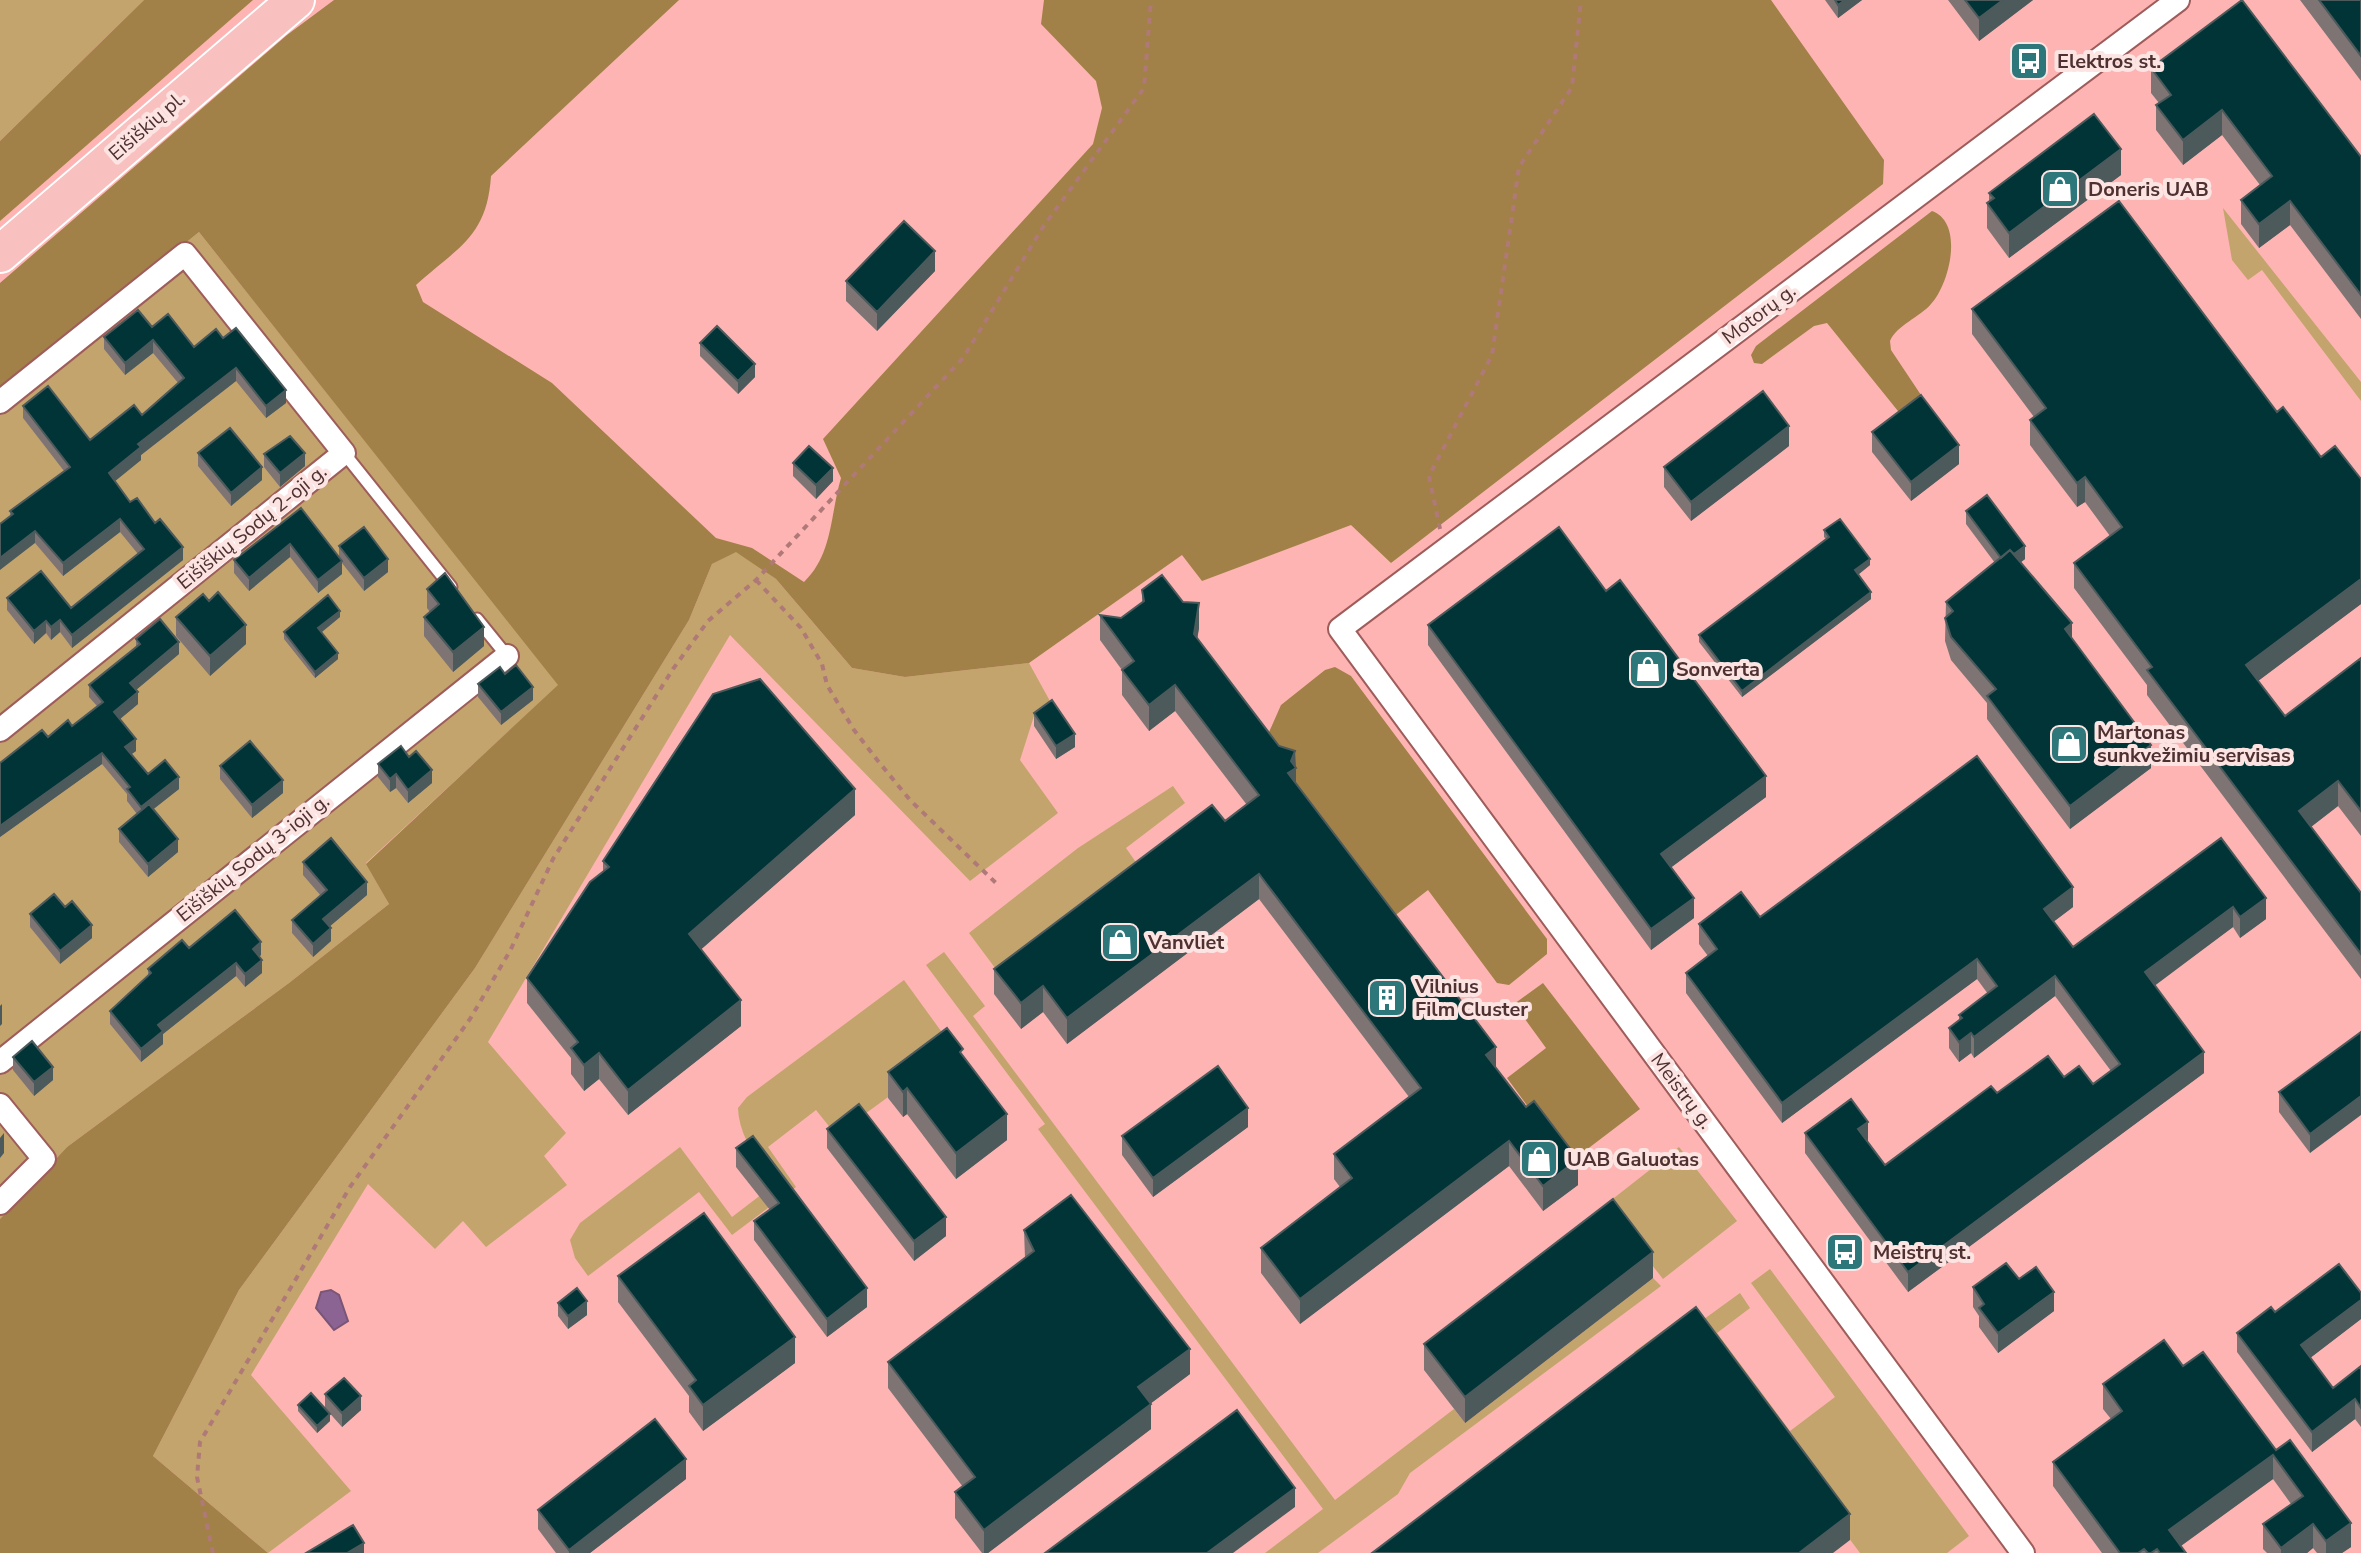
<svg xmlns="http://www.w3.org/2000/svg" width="2361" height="1553" viewBox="0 0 2361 1553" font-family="'Nunito Sans',sans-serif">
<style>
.green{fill:#c3a46d}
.forest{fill:#a18147}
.water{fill:#8c6494;stroke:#795576;stroke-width:2}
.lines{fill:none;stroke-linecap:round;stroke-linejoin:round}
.service-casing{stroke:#9e5c5b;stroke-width:15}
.minor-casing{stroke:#9e5c5b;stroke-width:26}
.primary-casing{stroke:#fff;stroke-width:40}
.path{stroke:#af7978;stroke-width:4;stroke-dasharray:6 6;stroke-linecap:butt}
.service{stroke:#fff;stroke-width:11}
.minor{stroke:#fff;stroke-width:22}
.primary{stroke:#f9c0c0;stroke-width:36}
.wall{fill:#7f7474}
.shaded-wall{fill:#4c5a5c}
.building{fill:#003437;stroke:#4c5a5c;stroke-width:2}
.labels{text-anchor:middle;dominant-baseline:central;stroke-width:8;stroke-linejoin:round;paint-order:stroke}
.poi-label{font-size:20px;font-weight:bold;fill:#4e3130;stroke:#fce4e3;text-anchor:start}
.street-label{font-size:20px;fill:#4e3130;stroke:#fce4e3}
</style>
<rect width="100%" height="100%" fill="#feb4b2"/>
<path class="green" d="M0 0H144L0 141Z
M2223 208 2361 382V401L2262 270 2248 280 2232 260Z
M199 232 559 685 366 863 389 904 289 983 67 1147 0 1219V393Z
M736 551 776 579 852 668 905 677 1029 663 1051 703 1034 716 1020 760 1058 813 970 881 730 635 488 1042 566 1133 544 1156 567 1185 486 1247 463 1221 435 1249 368 1184 251 1375 351 1491 268 1553 153 1456 239 1290 475 968 689 620 712 564Z
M1173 786 1185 803 1126 848 1147 878 1007 984 969 933 1078 848Z
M944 952 985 1006 973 1016 1335 1500 1454 1409 1465 1423 1653 1278 1661 1286 1410 1473 1398 1494 1318 1553H1265L1323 1509 1038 1129 1045 1124 926 965Z
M904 980 954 1049 836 1135 816 1110 768 1147 796 1187 732 1235 699 1192 588 1276 575 1258 570 1240 580 1223 680 1147 732 1217 775 1184C758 1161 739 1137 738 1108L747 1097Z
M1679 1147 1737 1221 1663 1279 1605 1205Z
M1770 1269 1969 1536 1947 1553H1860L1697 1333 1647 1370 1634 1352 1691 1310 1700 1322 1740 1293 1750 1308 1717 1333 1790 1431 1835 1397 1751 1283Z"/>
<path class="forest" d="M144 0H253L0 221V141Z
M334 0H679L491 176C487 237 458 247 416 285L423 302 552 383 716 538 752 548 804 582C833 554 830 515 841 478L823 439 1093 144 1102 108 1096 81 1041 24 1044 0H1771L1884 160 1883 184 1391 563 1351 525 1202 581 1182 555 1029 663 905 677 852 668 776 579 736 552 712 564 689 620 475 968 239 1290 153 1456 268 1553H0V1219L67 1147 289 983 389 904 366 864 558 685 199 232 0 393V283L287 35Z
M1932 211C1965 223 1949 285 1931 304 1920 317 1897 325 1890 341L1891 350 1925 401 1902 416 1827 323 1814 326 1762 364 1754 363 1751 355 1756 346Z
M1335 667 1351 676 1547 939V954L1509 985 1497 983 1428 890 1384 924 1262 748 1281 705 1325 670Z
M1543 983 1640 1109 1569 1163 1507 1078 1546 1048 1514 1004Z"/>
<path class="water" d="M331 1290 339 1295 348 1321 334 1330 316 1308 321 1292Z"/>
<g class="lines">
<g class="service-casing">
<path id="service" d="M344 453 451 587
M477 619 507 656"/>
</g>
<g class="minor-casing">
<path id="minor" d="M0 402 185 254 344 453 0 730
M0 1062 507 656
M0 1105 44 1159 0 1203
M2023 1553 1340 629 2178 0"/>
</g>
<g class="primary-casing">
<path id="primary" d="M0 254 296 0"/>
</g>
<path class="path" d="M1440 529 1429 476 1492 355 1519 167 1572 87 1581 0
M756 580 801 628 822 664 827 685 854 730 878 761 910 800 998 885
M213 1553 197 1477 200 1442 350 1187 470 1019 510 951 553 859 673 669 708 621 756 580 963 358 1043 227 1144 88 1151 0"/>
<use href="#service" class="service"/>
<use href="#minor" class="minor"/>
<use href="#primary" class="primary"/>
</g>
<path class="wall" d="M1825 0H1862L1838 18Z
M1948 0H2033L1979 41Z
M2300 0H2361V81Z
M2151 68 2361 157V319L2290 225 2259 248 2241 224V200L2260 185 2222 135 2183 165 2156 130V105L2159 103 2151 93Z
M2121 175 2009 258 1987 228V203L1989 201V193Z
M935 271 877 331 846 301V281Z
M1972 309 2277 412 2321 457 2361 479V604L2258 681 2285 716 2361 658V836L2338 806 2311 827 2361 893V979L2147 695V685L2074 588V563L2110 536 2085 502 2077 507 2030 445V420L2034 417 1972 334Z
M152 327 194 347 223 338 286 403 266 418 236 381 141 455V460L115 481 130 502 183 560 72 648 60 632 51 640 46 633 34 644 7 610V598L71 608 138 554 120 532 63 576 35 543 10 516V511L64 471 23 418V406L90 440 142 415 179 384 153 353 125 375 104 349V337Z
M700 343 755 377 738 394 700 356Z
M1872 432 1959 464 1911 501 1872 452Z
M1789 446 1691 521 1664 487V467Z
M198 453 262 480 231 506 198 466Z
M264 454 305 466 280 487 264 467Z
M793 463 833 481 816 499 793 476Z
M301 508 339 557V546L388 572 364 591 342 563V574L318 593 290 557 249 591 234 573V560Z
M1966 511 2025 559 2021 562 2072 639 2151 768 2070 829 1987 719V703L1951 660 1945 641 1946 602 1995 563 1966 524Z
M1824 530 1870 565 1858 575 1871 599 1742 697 1699 642V635L1826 539 1824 537Z
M427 589 484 646 453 672 424 636V617L430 612 427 608Z
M1142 590 1199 628 1197 638 1279 746 1295 751 1296 782 1578 1185 1543 1211 1509 1166 1300 1324 1261 1273V1248L1340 1187 1334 1179V1154L1409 1097 1259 899 1067 1044 1043 1012 1021 1029 994 994V969L1225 821 1247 805 1175 711 1149 731 1122 695V670L1100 640V615L1121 618 1142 603Z
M1606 591 1766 797 1671 867 1694 918 1651 950 1428 645V625Z
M209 601 246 644 210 676 176 636V617Z
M340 617 322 632 338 659 315 678 284 639V632Z
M136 639 179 654 136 690 138 704 120 719 136 751 131 754 148 774 179 789 153 809 178 852 148 877 119 842V829L137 814 127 801V794L102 764 0 837V763L48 737 72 726 97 706 89 697V685L136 647Z
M505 674 533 700 501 725 478 697V684Z
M1034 713 1075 747 1056 759 1034 726Z
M378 764 432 783 408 803 396 788 390 792 378 777Z
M220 766 283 793 252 818 220 779Z
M855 815 701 949 741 1026 628 1115 599 1079 584 1091 571 1074V1058L527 1003V978L603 871V861Z
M2221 838 2266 919 2240 938 2233 927 2154 985 2204 1073 1908 1292 1805 1153V1133L1868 1142 1885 1165 1997 1093 2064 1077 2093 1084 2111 1071 2055 996 1974 1058 1971 1053 1959 1062 1949 1048V1028L1959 1020V1015L1988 994 1977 979 1782 1123 1686 993V973L1708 956 1699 944V924L1760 917 2073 907 2053 922 2073 947Z
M303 862 367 895 330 926 331 941 313 957 292 933V920L321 896 303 875Z
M30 914 92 938 60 964 30 927Z
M189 948 261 955 259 956 262 973 245 987 236 976 163 1034V1044L141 1062 110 1024V1011L148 976V969Z
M2361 1032 2310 1153 2279 1112V1092Z
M13 1057 53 1080 34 1096 13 1070Z
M888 1072 1007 1140 956 1179 907 1114 903 1117 888 1098Z
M1248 1127 1153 1197 1122 1155V1136Z
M827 1129 946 1236 914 1261 827 1148Z
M736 1148 867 1307 827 1337 754 1240V1221L770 1210 736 1167Z
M1024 1230 1190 1374 1151 1403V1429L988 1553H982L955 1518V1492L963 1487 888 1388V1362L1025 1258Z
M618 1276 795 1363 703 1431 689 1412V1396L618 1302Z
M1653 1278 1465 1423 1424 1370V1344Z
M2019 1279 2054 1311 1998 1353 1979 1327V1316L1973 1307V1287Z
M2361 1293V1319L2310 1358 2333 1388 2361 1366V1427L2355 1419 2312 1452 2237 1352V1333L2275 1312Z
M558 1303 587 1315 568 1329 558 1316Z
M2183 1366 2276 1450 2351 1547 2342 1553H2317L2313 1548 2307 1553H2267L2263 1549V1524L2291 1504 2273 1479 2181 1546 2186 1553H2102L2053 1486V1462L2111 1419 2103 1409V1384Z
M325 1394 361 1410 342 1427 325 1408Z
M298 1405 330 1421 317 1433 298 1411Z
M686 1479 590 1553H556L538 1529V1510Z"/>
<path class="shaded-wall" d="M1845 0H1862L1838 18V5Z
M2003 0H2033L1979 41V18Z
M2222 110V135L2183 165V140Z
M2121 149V175L2009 258V233Z
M2290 201V225L2259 248V224Z
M935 251V271L877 331V312Z
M153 340V353L125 375V363Z
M755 364V377L738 394V381Z
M236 368V381L141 455V460L109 486V473L138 444Z
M286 390V403L266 418V406Z
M1789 426V446L1691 521V502Z
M1959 445V464L1911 501V482Z
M305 453V466L280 487V473Z
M262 467V480L231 506V493Z
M833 468V481L816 499V485Z
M2085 477V502L2077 507V483Z
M120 519V532L63 576V563Z
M35 531V543L0 570V558Z
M290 544V557L249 591V578Z
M2025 546V559L2004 575V562Z
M183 547V560L72 648V635Z
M388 559V572L364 591V578Z
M1870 559V565L1855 577V570Z
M342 561V574L318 593V580Z
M2361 579V604L2246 690V665Z
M1871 592V599L1742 697V691Z
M1199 603V628L1194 659V634Z
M340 611V617L318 635V628Z
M60 620V632L51 640V627Z
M46 621V633L34 644V631Z
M2072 623V647L2065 629Z
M246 625V644L210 676V656Z
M484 627V646L453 672V652Z
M179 642V654L130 695V683Z
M338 653V659L315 678V672Z
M1175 685V711L1149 731V705Z
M533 687V700L501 725V712Z
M138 692V704L114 724V712Z
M1075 734V747L1056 759V746Z
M136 739V751L125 759V747Z
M2151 745V768L2070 829V806Z
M1295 751 1296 768V793L1288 773Z
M102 753V764L0 837V826Z
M432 770V783L408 803V790Z
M396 774V788L390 792V779Z
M1766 776V797L1661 875V854Z
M179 777V789L141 819V807Z
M283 780V793L252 818V805Z
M2338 781V806L2299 836V811Z
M855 789V815L689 960V934Z
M178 839V852L148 877V864Z
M1259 874V899L1067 1044V1018Z
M367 882V895L323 932V919Z
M2073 887V907L2044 929V909Z
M1694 898V918L1651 950V929Z
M2266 898V919L2240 938V917Z
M2233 907V927L2145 993V972Z
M92 925V938L60 964V951Z
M331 928V941L313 957V944Z
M261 942V955L253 962V949Z
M1977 959V979L1782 1123V1103Z
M262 960V973L245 987V974Z
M236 963V976L163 1034V1044L141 1062V1049L158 1025Z
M2055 976V996L1974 1058V1037Z
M1043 986V1012L1021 1029V1003Z
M741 1000V1026L628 1115V1090Z
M2 1004V1024L0 1026V1006Z
M1971 1033V1053L1959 1062V1042Z
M1496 1047V1073L1486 1055Z
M2204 1052V1073L1908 1292V1272Z
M599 1053V1079L584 1091V1065Z
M53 1067V1080L34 1096V1082Z
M907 1088V1114L903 1117V1092Z
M2361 1096V1115L2310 1153V1134Z
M1248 1108V1127L1153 1197V1178Z
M1007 1114V1140L956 1179V1153Z
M1868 1122V1142L1858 1129Z
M4 1133V1153L0 1158V1138Z
M1509 1141V1166L1300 1324V1299Z
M1578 1159V1185L1543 1211V1186Z
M946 1217V1236L914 1261V1241Z
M1653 1252V1278L1465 1423V1397Z
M867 1288V1307L827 1337V1319Z
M2054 1292V1311L1998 1353V1333Z
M2361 1300V1319L2301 1365V1345Z
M587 1301V1315L568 1329V1316Z
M795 1337V1363L703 1431V1405Z
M1190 1349V1374L1138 1413V1387Z
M361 1396V1410L342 1427V1413Z
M2355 1399V1419L2312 1452V1432Z
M1151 1404V1429L988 1553H984V1530Z
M330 1414V1421L317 1433V1426Z
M2273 1455V1479L2171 1553 2169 1530Z
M686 1459V1479L590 1553H569V1550Z
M1295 1488V1507L1233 1553H1207Z
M1850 1514V1540L1833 1553H1799Z
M2351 1523V1547L2342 1553H2326V1541Z
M2313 1524V1548L2307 1553H2281V1548Z
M364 1543V1553H347Z"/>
<path class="building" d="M1835 0H1845L1838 5Z
M1965 0H2003L1979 18Z
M2242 0 2361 157V295L2290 201 2259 224 2241 200 2272 176 2222 110 2183 140 2156 105 2171 95 2151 68Z
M2319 0H2361V56Z
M2094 114 2121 149 2009 233 1987 203 1994 198 1989 193Z
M2119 201 2277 412 2283 407 2321 457 2335 446 2361 479V579L2246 665 2285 716 2361 658V811L2338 781 2299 811 2361 893V954L2147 670 2152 667 2074 563 2122 527 2085 477 2077 483 2030 420 2046 408 1972 309Z
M904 221 935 251 877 312 846 281Z
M138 310 152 327 168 314 194 347 216 329 223 338 236 328 286 390 266 406 236 368 138 444 141 447 109 473 130 502 137 498 155 523 160 519 183 547 72 635 60 620 51 627 46 621 34 631 7 598 41 571 71 608 144 549 120 519 63 563 35 531 0 558V524L13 514 10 511 70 467 23 406 48 386 90 440 134 405 142 415 184 378 153 340 125 363 104 337Z
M717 326 755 364 738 381 700 343Z
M1763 391 1789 426 1691 502 1664 467Z
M1921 395 1959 445 1911 482 1872 432Z
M230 428 262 467 231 493 198 453Z
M290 436 305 453 280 473 264 454Z
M809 446 833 468 816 485 793 463Z
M1987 495 2025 546 2014 554 2010 550 2001 558 1966 511Z
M301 508 342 561 318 580 290 544 249 578 234 560Z
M1840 519 1870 559 1855 570 1871 592 1742 691 1699 635 1829 537 1824 530Z
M364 527 388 559 364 578 339 546Z
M1559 527 1606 591 1620 580 1766 776 1661 854 1694 898 1651 929 1428 625Z
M2010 550 2072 623 2065 629 2151 745 2070 806 1987 696 1996 689 1951 637 1945 618 1953 611 1946 602Z
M445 573 484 627 453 652 424 617 439 604 427 589Z
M1162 575 1183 602 1199 603 1194 634 1279 746 1295 751 1291 761 1296 768 1288 773 1496 1047 1486 1055 1526 1107 1534 1101 1578 1159 1543 1186 1509 1141 1300 1299 1261 1248 1352 1178 1334 1154 1421 1088 1259 874 1067 1018 1043 986 1021 1003 994 969 1212 805 1225 821 1259 795 1175 685 1149 705 1122 670 1134 661 1100 615 1121 618 1144 601 1142 590Z
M218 592 246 625 210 656 176 617 203 594 209 601Z
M328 595 340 611 318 628 338 653 315 672 284 632Z
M160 619 179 642 130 683 138 692 114 712 136 739 125 747 148 774 165 760 179 777 141 807 127 789 130 787 102 753 0 826V763L42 730 48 737 68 720 72 726 103 702 89 685 140 644 136 639Z
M516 665 533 687 501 712 478 684 500 667 505 674Z
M760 679 855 789 689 934 741 1000 628 1090 599 1053 584 1065 571 1048 578 1042 527 978 590 882 609 867 603 861 713 694Z
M1052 700 1075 734 1056 746 1034 713Z
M250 741 283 780 252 805 220 766Z
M401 746 409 757 416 751 432 770 408 790 396 774 390 779 378 764Z
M1977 756 2073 887 2044 909 2073 947 2221 838 2266 898 2240 917 2233 907 2145 972 2204 1052 1908 1272 1805 1133 1851 1099 1868 1122 1858 1129 1885 1165 1991 1086 1997 1093 2048 1056 2064 1077 2079 1066 2093 1084 2120 1064 2055 976 1974 1037 1971 1033 1959 1042 1949 1028 1962 1018 1959 1015 1997 986 1977 959 1782 1103 1686 973 1717 949 1699 924 1741 892 1760 917Z
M149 804 178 839 148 864 119 829Z
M331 838 367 882 323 919 331 928 313 944 292 920 327 890 303 862Z
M54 894 65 907 72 901 92 925 60 951 30 914Z
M235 910 261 942 253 949 262 960 245 974 236 963 158 1025 163 1031 141 1049 110 1011 151 973 148 969 182 940 189 948Z
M947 1028 963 1049 960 1052 1007 1114 956 1153 907 1088 903 1092 888 1072Z
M2361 1032V1096L2310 1134 2279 1092Z
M32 1041 53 1067 34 1082 13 1057Z
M1218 1066 1248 1108 1153 1178 1122 1136Z
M859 1104 946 1217 914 1241 827 1129Z
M753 1136 867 1288 827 1319 754 1221 779 1203 736 1148Z
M1071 1195 1190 1349 1138 1387 1151 1404 984 1530 955 1492 975 1477 888 1362 1034 1251 1024 1230Z
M1613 1199 1653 1252 1465 1397 1424 1344Z
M704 1213 795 1337 703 1405 689 1386 696 1380 618 1276Z
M2006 1263 2019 1279 2036 1267 2054 1292 1998 1333 1979 1308 1984 1304 1973 1287Z
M2339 1264 2361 1293V1300L2301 1345 2333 1388 2361 1366V1408L2355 1399 2312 1432 2237 1333 2271 1307 2275 1312Z
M577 1288 587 1301 568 1316 558 1303Z
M1696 1307 1850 1514 1799 1553H1372Z
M2164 1340 2183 1366 2203 1352 2276 1450 2290 1440 2351 1523 2326 1541 2313 1524 2281 1548 2263 1524 2303 1496 2273 1455 2169 1530 2186 1553H2160L2157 1549 2151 1553H2148L2144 1549 2138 1553H2120L2053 1462 2122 1411 2103 1384Z
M344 1378 361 1396 342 1413 325 1394Z
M311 1393 330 1414 317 1426 298 1405Z
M1237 1410 1295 1488 1207 1553H1045Z
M655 1419 686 1459 569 1550 538 1510Z
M353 1525 364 1543 347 1553H306Z"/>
<defs>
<g id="bus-square" transform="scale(2)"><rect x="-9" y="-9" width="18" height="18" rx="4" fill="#2d777b" stroke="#fce4e3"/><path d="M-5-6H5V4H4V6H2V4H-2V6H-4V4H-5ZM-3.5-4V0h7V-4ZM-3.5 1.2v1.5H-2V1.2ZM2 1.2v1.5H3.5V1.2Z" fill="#fff"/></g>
<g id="shop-square" transform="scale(2)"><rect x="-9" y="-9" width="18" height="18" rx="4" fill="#2d777b" stroke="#fce4e3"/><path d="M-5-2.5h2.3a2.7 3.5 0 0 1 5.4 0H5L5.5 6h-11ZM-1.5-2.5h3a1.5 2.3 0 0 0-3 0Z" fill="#fff"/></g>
<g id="building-square" transform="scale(2)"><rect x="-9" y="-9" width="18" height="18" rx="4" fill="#2d777b" stroke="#fce4e3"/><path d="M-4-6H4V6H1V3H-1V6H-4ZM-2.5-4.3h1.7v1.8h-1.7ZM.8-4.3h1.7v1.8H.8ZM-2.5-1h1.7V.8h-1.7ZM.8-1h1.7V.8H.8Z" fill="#fff"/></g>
</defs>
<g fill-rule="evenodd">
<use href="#bus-square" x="2029" y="61"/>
<use href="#shop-square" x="2060" y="189"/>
<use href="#shop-square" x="1648" y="669"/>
<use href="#shop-square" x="2069" y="744"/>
<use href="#shop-square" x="1120" y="942"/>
<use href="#building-square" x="1387" y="998"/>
<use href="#shop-square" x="1539" y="1159"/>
<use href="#bus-square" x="1845" y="1252"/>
</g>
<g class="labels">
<g class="poi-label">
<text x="2057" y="61">Elektros st.</text>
<text x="2088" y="189">Doneris UAB</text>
<text x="1676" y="669">Sonverta</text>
<text x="2097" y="732">Martonas<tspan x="2097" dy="23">sunkvežimiu servisas</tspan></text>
<text x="1148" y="942">Vanvliet</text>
<text x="1415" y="986">Vilnius<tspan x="1415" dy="23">Film Cluster</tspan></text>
<text x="1567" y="1159">UAB Galuotas</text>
<text x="1873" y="1252">Meistrų st.</text>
</g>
<g class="street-label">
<text transform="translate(147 126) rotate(-41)">Eišiškių pl.</text>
<text transform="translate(1759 314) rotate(-37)">Motorų g.</text>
<text transform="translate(252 527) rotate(-39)">Eišiškių Sodų 2-oji g.</text>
<text transform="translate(253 858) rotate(-39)">Eišiškių Sodų 3-ioji g.</text>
<text transform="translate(1682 1091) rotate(53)">Meistrų g.</text>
</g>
</g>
</svg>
